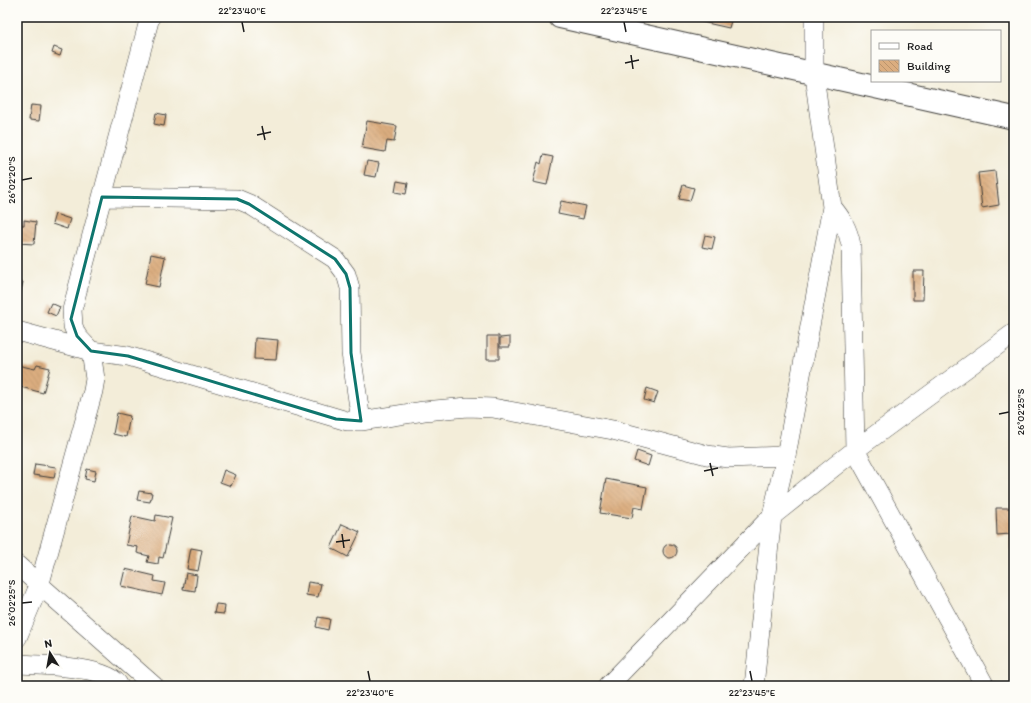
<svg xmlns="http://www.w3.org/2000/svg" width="1031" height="703" viewBox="0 0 1031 703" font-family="Itim,sans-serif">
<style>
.building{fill:url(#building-back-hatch)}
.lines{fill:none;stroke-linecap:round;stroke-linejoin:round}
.minor-casing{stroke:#3c3b38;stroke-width:20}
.tertiary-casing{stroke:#3c3b38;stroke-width:24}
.minor{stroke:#fff;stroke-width:19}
.tertiary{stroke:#fff;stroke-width:22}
.marked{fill:none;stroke:#0f766e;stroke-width:3;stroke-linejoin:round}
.ticks{fill:none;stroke:#1c1c1c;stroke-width:1.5}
.neatline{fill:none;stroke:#1c1c1c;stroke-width:1.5}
.ticks-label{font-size:10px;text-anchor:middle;fill:#1c1c1c}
</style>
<defs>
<pattern id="building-back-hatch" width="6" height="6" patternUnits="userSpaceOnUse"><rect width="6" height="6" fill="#dbad7f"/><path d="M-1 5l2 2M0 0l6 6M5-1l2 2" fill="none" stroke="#bb946d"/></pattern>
</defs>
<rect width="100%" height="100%" fill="#fdfcf7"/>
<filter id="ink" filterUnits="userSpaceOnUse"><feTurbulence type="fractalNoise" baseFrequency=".025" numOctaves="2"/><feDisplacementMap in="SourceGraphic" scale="8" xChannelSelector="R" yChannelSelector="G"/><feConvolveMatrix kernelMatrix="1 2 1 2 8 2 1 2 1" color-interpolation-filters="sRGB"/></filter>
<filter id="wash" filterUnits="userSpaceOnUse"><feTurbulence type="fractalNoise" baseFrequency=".012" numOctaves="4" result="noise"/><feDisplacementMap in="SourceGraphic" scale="16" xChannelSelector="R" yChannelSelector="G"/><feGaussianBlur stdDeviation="0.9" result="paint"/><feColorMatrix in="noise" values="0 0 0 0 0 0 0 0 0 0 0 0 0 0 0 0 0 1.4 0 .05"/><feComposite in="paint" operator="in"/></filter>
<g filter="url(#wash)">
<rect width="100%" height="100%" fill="#f3edd9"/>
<g id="blocks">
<path class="building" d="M699 17H732L729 28 698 21Z
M54 47 62 50 60 56 52 53Z
M31 105 41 106 39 121 29 120Z
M156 113 166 115 164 126 154 124Z
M367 121 397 126 394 142 387 141 385 152 362 148Z
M543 155 553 157 547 185 533 182 538 162 541 164Z
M367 161 379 163 376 177 364 175Z
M995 171 999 205 982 208 978 173Z
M397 181 408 183 406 194 395 192Z
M683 185 694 188 690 201 679 199Z
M561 201 586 206 583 219 558 214Z
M55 214 70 219 67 229 52 224Z
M24 220 36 222 34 244 17 243V225H24Z
M705 235 715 237 712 249 702 247Z
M151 254 165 257 159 287 145 284Z
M913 271H924L923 300H913Z
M17 281 23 282 20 295 17 294Z
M51 303 60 307 56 316 47 312Z
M487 336H499V359H487Z
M510 337V347H500V338Z
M255 338 278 340 276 360 254 359Z
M17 365 35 369 37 365 50 368 43 393 17 386Z
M647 388 658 392 654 403 644 400Z
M117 413 130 416 126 437 113 434Z
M637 451 651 456 648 466 634 461Z
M35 464 56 467 54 478 33 475Z
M87 469 96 471 94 481 85 479Z
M224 470 236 475 231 486 220 482Z
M606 479 647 487 643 509 634 507 632 518 600 513Z
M139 491 152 493 150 502 137 500Z
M996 508H1014V550H1011V534L997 535Z
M156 515 172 518 163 558 159 557 158 564 147 562 149 556 137 553 138 547 126 545 132 516 155 521Z
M342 524 360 532 348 557 331 548Z
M663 551a7 7 0 1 1 14 0a7 7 0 1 1-14 0Z
M191 548 202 550 198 571 187 569Z
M125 569 155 576 154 581 165 583 162 595 121 586Z
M186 573 197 575 195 591 183 589Z
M308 582 321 584 318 597 306 595Z
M216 604 225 605 224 614 214 613Z
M318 617 330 619 328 630 316 627Z"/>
</g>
</g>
<g filter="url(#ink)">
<use href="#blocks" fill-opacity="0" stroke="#3c3b38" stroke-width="1"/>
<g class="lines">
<g class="minor-casing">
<path id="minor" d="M102 197 237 199 249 204 335 259 346 274 350 288 351 353 361 421
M832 207C842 219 848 229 851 245L855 450 985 686
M17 331 91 351 128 356 347 421H361L424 411 468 407 493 408 613 430 707 455 728 458 786 456
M17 565 154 686
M17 638 40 583 93 391 95 379 91 351 77 336 73 326 72 310 150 17
M17 664C37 665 111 666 119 686
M608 686 772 516 855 450 1014 333
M754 686 772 516 786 456 832 207 814 75V17"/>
</g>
<g class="tertiary-casing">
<path id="tertiary" d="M560 17 1014 118"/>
</g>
<use href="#minor" class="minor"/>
<use href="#tertiary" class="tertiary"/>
</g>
</g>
<path class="marked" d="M102 197 237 199 249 204 335 259 346 274 350 288 351 353 361 421 336 419 128 356 91 351 77 336 71 319Z"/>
<path class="ticks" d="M242 22 244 32M624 22 626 32M631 55 633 69M625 63 639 60M262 126 265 140M257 135 271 132M22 180 32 178M999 414 1009 412M710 463 713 476M704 471 718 468M342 534 344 548M336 542 350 540M22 603 32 602M368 671 370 681M750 671 752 681"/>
<rect width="1031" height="703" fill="none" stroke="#fdfcf7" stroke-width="44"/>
<rect x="871" y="30" width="130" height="52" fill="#fdfcf7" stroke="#a3a29f"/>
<rect x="879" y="43" width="20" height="6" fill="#ffffff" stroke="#a3a29f"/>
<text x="907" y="50" font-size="12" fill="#1c1c1c">Road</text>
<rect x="879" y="60" width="20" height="12" fill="url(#building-back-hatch)" stroke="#a3a29f"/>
<text x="907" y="70" font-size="12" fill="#1c1c1c">Building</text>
<g transform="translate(50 653) rotate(349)" stroke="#fdfcf7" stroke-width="3" paint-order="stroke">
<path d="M0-3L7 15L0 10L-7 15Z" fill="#1c1c1c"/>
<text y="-6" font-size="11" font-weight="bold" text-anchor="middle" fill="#1c1c1c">N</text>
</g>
<rect x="22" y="22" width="987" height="659" class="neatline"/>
<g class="ticks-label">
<text x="242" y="14">22°23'40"E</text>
<text x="624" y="14">22°23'45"E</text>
<text transform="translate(11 180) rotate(-90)" y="4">26°02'20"S</text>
<text transform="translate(1020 412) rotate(-90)" y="4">26°02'25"S</text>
<text transform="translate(11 603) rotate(-90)" y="4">26°02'25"S</text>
<text x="370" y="696">22°23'40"E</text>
<text x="752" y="696">22°23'45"E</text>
</g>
</svg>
